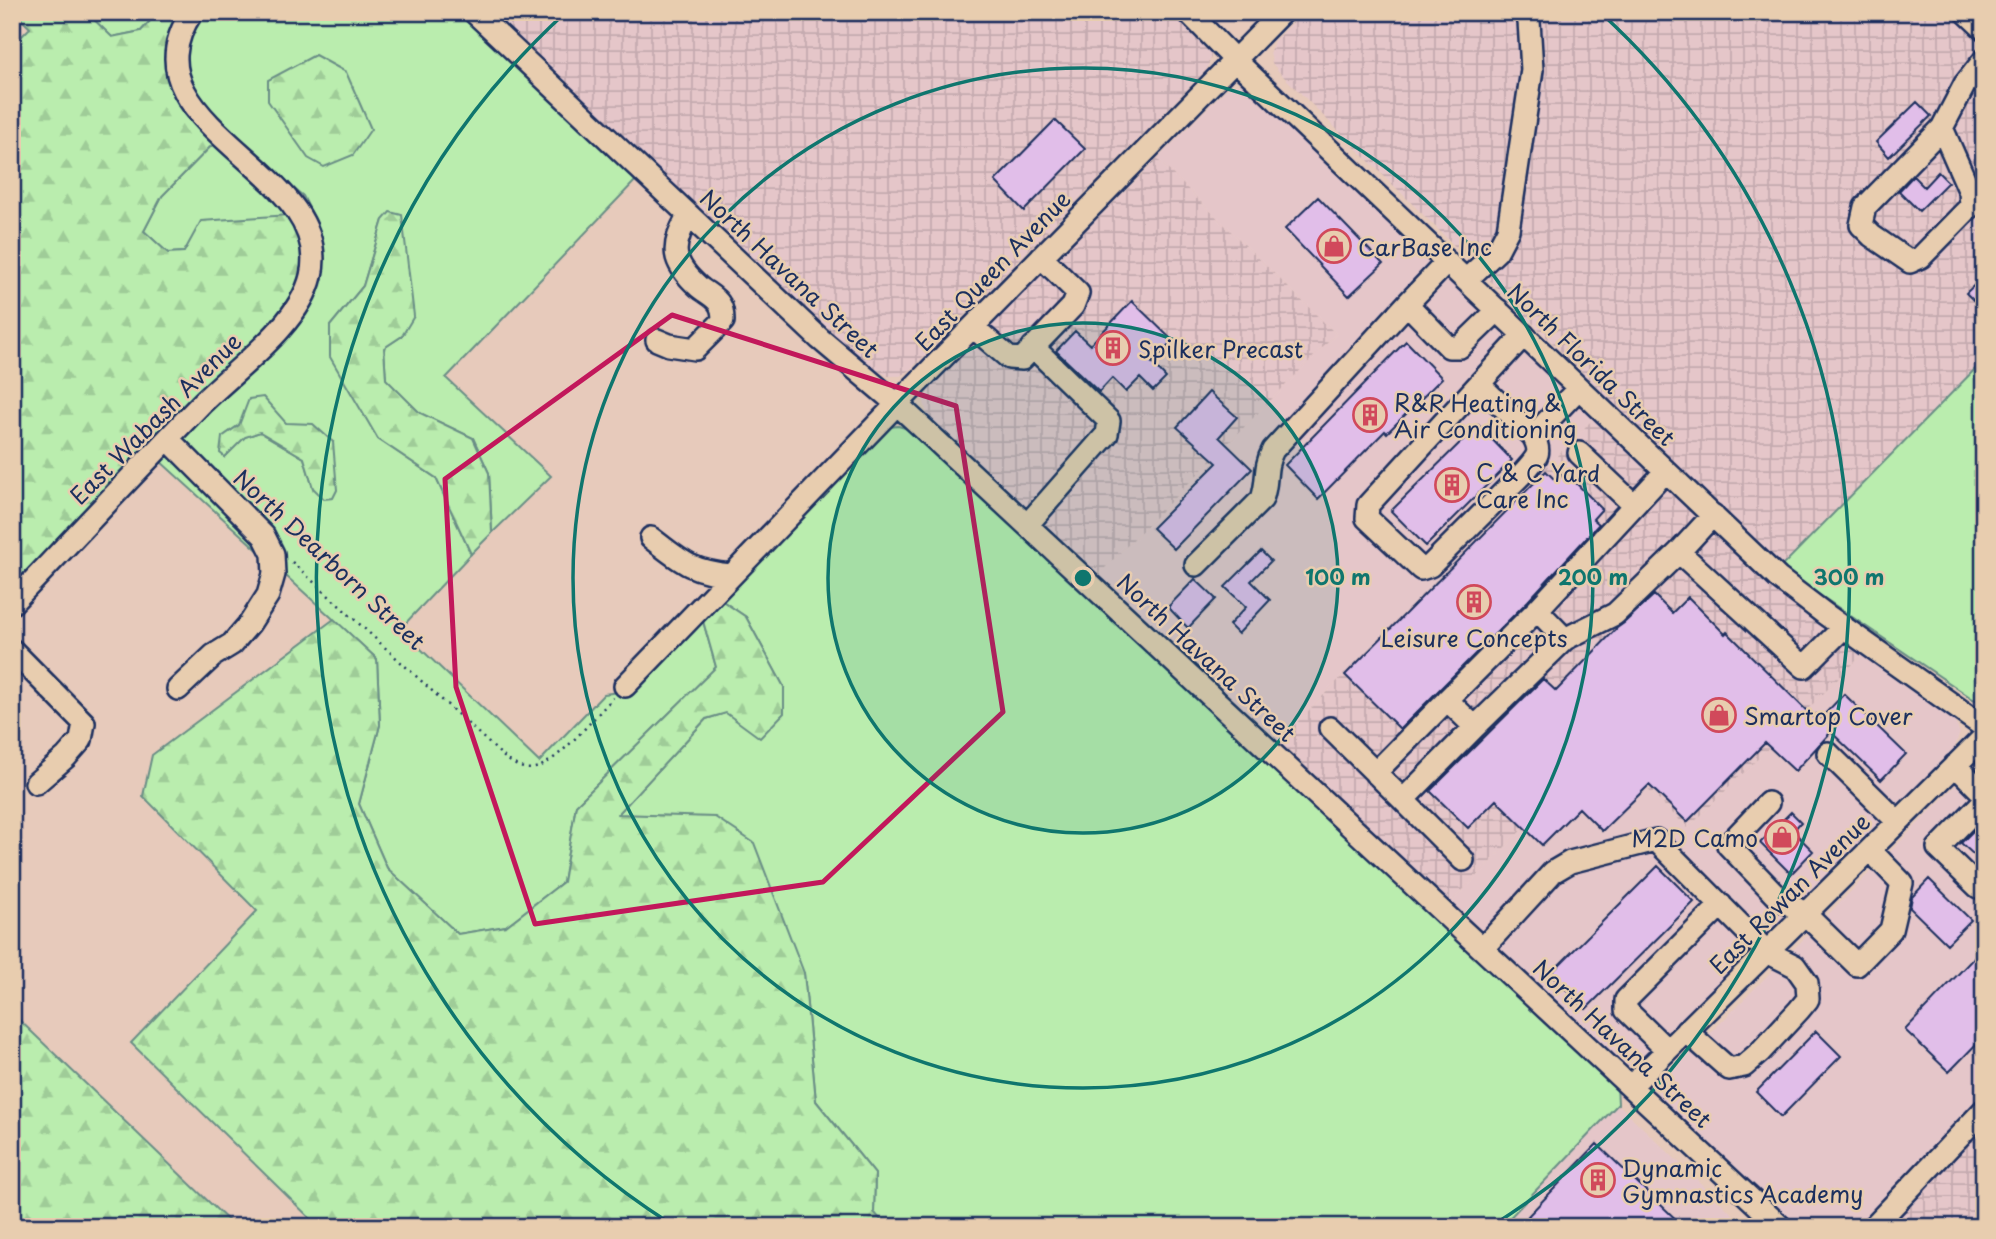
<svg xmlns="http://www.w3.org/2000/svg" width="1996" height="1239" viewBox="0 0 1996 1239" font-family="'Playpen Sans',sans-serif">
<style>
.built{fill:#e5c6c9}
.industrial{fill:url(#industrial-grid)}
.grass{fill:#baedae;stroke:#6a8e86;stroke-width:2;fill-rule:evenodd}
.forest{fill:url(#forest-firs);stroke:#6a8e86;stroke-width:2}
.building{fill:#e1bee9;stroke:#1b2f5e;stroke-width:2}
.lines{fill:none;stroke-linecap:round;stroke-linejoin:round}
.minor-casing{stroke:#1b2f5e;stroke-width:26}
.path{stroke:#1b2f5e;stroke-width:2.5;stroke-dasharray:2 5;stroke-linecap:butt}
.minor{stroke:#e8cdaf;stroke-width:21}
.marked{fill:none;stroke:#c2185b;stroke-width:5;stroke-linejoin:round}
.ring{fill:none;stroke:#0f766e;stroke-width:3.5}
.labels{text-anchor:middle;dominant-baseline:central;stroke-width:5;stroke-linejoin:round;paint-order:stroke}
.poi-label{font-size:23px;fill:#1b2f5e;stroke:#e8cdaf;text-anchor:start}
.street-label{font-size:23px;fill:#1b2f5e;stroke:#e8cdaf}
.centre{fill:#0f766e;stroke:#e8cdaf;stroke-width:3.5}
.ring-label{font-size:21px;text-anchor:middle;font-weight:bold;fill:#0f766e;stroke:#e8cdaf;stroke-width:5;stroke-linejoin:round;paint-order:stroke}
</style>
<defs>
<pattern id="industrial-grid" width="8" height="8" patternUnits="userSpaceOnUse" patternTransform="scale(1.75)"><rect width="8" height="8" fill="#e5c6c9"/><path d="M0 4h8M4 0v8" fill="none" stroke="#c4aaaf"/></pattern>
<pattern id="forest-firs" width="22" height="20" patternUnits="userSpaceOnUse" patternTransform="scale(1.75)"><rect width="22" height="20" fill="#baedae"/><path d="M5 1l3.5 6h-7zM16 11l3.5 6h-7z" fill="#9fcc98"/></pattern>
</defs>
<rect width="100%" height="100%" fill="#e7cabb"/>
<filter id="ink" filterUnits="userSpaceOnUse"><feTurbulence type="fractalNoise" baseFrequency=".0143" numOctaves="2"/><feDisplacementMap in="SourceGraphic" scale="14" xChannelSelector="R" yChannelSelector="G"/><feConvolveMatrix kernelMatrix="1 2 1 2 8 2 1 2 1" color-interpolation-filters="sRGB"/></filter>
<g filter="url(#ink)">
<path class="built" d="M1245 84 1257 90 1596 416 1279 741 1099 574 1336 334 1157 159 1225 90 1235 85Z
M1866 651 1940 705 1953 718 1960 733 1954 749 1642 1065 1632 1066 1620 1064 1450 903 1603 747 1688 828Z
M1984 760V1092L1863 1227H1791L1663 1108 1658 1100V1089L1662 1082 1976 765Z
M1618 1104 1746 1227H1501Z"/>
<path class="industrial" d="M491 12H1177L1210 46 1211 57 1207 69 911 369 900 376H888L866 364Z
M1303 12H1950L1984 44V360L1780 568 1280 73 1272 63 1270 51 1274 41Z
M1157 159 1336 334 1099 574 936 426 927 414 924 402 928 390 936 381Z
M1596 416 1771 586 1866 651 1688 828 1603 747 1450 903 1279 741Z
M1984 1126V1227H1889Z"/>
<path class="grass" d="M86 12H158L141 31 112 37Z
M200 12H466L638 178 446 378 551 476 492 533 489 473 473 438 420 413 386 380 384 348 402 336 383 220 363 286 330 326 378 439 436 478 471 554 400 629 539 762 604 694 627 691 701 614 716 667 576 805 563 882 506 926 458 934 387 868 359 804 380 725 377 659 160 461 312 296 322 260 316 222 303 196 222 130 199 101 186 71 185 46ZM239 425 333 442 313 488 304 458 260 432 245 437 225 457 222 437Z
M215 142 272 191 289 215 185 252 168 253 144 231 162 196Z
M1984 360V703L1973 699 1780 568Z
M898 426 916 431 1617 1084 1618 1104 1501 1227H887L874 1213 875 1174 816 1101 804 973 617 815 706 719 725 713 784 687 746 617 718 598 890 427Z"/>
<path class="forest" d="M14 12H86L112 37 141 31 158 12H183L168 42 171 74 215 142 162 196 144 231 168 253 184 252 201 221 289 215 302 242 305 270 293 302 12 590V46L30 28Z
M315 55 346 72 371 129 353 155 324 167 308 158 268 101V80Z
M390 212 402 215 414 316 402 336 384 348 386 379 420 413 473 438 489 473 492 533 471 554 436 478 378 439 330 357V326L363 286 383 220Z
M263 397 286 423 313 424 333 442 337 490 333 498 324 499 313 488 304 458 260 432 245 437 225 457 220 453 222 437 239 425 249 399Z
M718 598 746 617 784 687V713L760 738 726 713 706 719 618 814 715 817 754 843 804 973 816 1101 875 1174 874 1212 887 1227H319L131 1043 257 911 143 796 152 755 334 619 377 659 380 725 359 804 387 868 458 934 506 926 563 882 576 805 716 667 701 614Z
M12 1013 235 1227H12Z"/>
<path class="building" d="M1917 102 1931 116 1889 157 1876 142Z
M1055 120 1085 149 1024 211 995 181Z
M1938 172 1948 182 1919 211 1899 191 1913 176 1924 187Z
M1318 197 1383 264 1349 296 1285 229Z
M1984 276V311L1966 293Z
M1132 301 1173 341 1152 363 1166 378 1153 391 1140 378 1126 392 1112 378 1099 392 1056 351 1075 331 1090 345Z
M1406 341 1442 378 1387 433 1385 431 1318 499 1285 465Z
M1209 392 1237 417 1219 437 1252 469 1174 549 1152 528 1217 463 1177 427Z
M1478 425 1512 460 1426 546 1391 511Z
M1546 471 1556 481 1565 472 1602 509 1593 519 1599 524 1528 601 1400 729 1345 675Z
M1261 551 1271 561 1251 581 1270 600 1238 634 1229 625 1246 607 1225 587Z
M1195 579 1216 599 1188 628 1168 607Z
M1654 595 1672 613 1688 597 1725 634 1727 632 1813 717 1816 714 1821 718 1844 694 1906 754 1881 780 1831 732 1795 771 1765 743 1687 822 1649 785 1602 831 1579 808 1542 845 1496 800 1468 828 1430 791 1543 679 1556 691 1617 628 1624 623Z
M1791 812 1801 822 1793 831 1813 851 1791 874 1760 843Z
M1984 820V864L1961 843Z
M1658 866 1694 902 1586 1009 1550 974Z
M1929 879 1971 920 1947 944 1910 908 1912 897Z
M1984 947V1036L1949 1072 1905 1030Z
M1816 1031 1841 1056 1781 1117 1756 1092Z
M1597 1144 1684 1227H1539L1528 1216Z"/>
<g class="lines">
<g class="minor-casing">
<path id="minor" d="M474 12 820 339 897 404 1781 1227
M1188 12 1235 60 1778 578 1825 614 1984 727
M1966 12 1984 29
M1942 128 1970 192 1971 206 1921 257 1910 262 1872 236 1861 225 1865 207 1942 128 1965 84 1984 60
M1447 262 1407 304 1449 347H1460L1498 310
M1466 280 1497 251 1508 230 1532 70 1529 21 1524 12
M973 327 1009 358 1022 359 1073 306 1078 293 1041 257
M1524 335 1479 384 1533 436 1579 388
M657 340 669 345 695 349 723 321C723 316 723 310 720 305 716 297 706 293 699 287 671 262 670 247 689 215
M1479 384 1368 505 1367 518 1421 569 1430 566 1524 472C1536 458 1543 454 1533 436
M168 439 264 536 273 554 274 574 268 595 250 623 232 644 214 655 178 689
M1579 453 1634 505
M1713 515 1679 552 1804 667 1844 627
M1027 525 1107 434 1109 421 1033 347
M651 538C682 562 690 571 731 575
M1196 565 1262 499C1269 479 1263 469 1273 450L1407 304
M12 603C76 536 138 469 202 403 236 369 300 324 311 276 336 168 116 126 192 12
M1537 610 1666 471
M12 650 84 723 81 740 66 757 36 783
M625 686 897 404 1282 12
M1475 727 1565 639
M1330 728 1403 800
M1828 753 1898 822
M1955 765 1984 794
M1375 773 1447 700
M1768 803 1728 845 1778 897 1805 914 1857 965 1891 930 1902 883 1870 850
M1463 860 1403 800 1475 727 1447 700 1537 610 1565 639 1615 614 1679 552
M1978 887 1938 848 1984 801
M1483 948 1553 872 1570 862 1656 840 1767 952 1795 966 1807 983 1808 999 1799 1010 1760 1052 1744 1066 1729 1069 1686 1031
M1667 1050 1626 1010V1000L1721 905
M1631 1086 1984 737
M1873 1227 1984 1110"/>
</g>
<path class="path" d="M292 562 504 757C513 764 523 771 535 768 558 763 595 716 613 698"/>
<use href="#minor" class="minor"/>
</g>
</g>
<path class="marked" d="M672 315 956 406 1003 712 823 882 535 924 456 687 445 479Z"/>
<circle cx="1083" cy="578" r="255" fill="#0f766e" fill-opacity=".12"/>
<g class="ring">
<circle cx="1083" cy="578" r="255"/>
<circle cx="1083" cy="578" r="510"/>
<path d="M671 1224A766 766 0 0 1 565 13M1601 13A766 766 0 0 1 1495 1224"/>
</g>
<defs>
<g id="shop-ring" transform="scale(1.75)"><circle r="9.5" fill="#e8cdaf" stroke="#d1495b" stroke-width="1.5"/><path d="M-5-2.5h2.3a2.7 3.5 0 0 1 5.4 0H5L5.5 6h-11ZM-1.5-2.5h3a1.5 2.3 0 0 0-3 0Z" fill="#d1495b"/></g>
<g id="building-ring" transform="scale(1.75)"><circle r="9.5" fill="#e8cdaf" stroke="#d1495b" stroke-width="1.5"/><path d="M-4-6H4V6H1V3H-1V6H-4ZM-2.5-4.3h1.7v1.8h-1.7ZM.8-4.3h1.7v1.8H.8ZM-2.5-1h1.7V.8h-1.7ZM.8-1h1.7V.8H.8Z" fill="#d1495b"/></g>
</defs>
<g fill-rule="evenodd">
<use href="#shop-ring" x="1334" y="246"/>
<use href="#building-ring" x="1113" y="348"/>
<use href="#building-ring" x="1370" y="415"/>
<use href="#building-ring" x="1452" y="485"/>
<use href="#building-ring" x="1474" y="602"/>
<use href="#shop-ring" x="1719" y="715"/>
<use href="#shop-ring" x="1782" y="837"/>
<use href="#building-ring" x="1598" y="1180"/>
</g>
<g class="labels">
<g class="poi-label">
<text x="1358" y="246">CarBase Inc</text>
<text x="1138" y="348">Spilker Precast</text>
<text x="1394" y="402">R&amp;R Heating &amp;<tspan x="1394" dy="26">Air Conditioning</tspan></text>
<text x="1476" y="472">C &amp; C Yard<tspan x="1476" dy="26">Care Inc</tspan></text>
<text x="1474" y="637" text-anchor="middle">Leisure Concepts</text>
<text x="1744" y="715">Smartop Cover</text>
<text x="1758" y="837" text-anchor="end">M2D Camo</text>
<text x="1622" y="1167">Dynamic<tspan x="1622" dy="26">Gymnastics Academy</tspan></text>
</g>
<g class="street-label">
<text transform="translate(992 270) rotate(-46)">East Queen Avenue</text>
<text transform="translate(790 273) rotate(43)">North Havana Street</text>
<text transform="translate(1592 364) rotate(44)">North Florida Street</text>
<text transform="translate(155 418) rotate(-45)">East Wabash Avenue</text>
<text transform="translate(330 559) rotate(43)">North Dearborn Street</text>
<text transform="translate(1207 657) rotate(43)">North Havana Street</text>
<text transform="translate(1789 893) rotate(-45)">East Rowan Avenue</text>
<text transform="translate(1623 1043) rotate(43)">North Havana Street</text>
</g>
</g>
<circle cx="1083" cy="578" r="10" class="centre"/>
<g class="ring-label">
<text x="1338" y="585">100 m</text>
<text x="1593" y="585">200 m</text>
<text x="1849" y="585">300 m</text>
</g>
<rect width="1996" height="1239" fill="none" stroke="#e8cdaf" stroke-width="42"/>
<rect x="21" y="21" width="1954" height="1197" fill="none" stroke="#1b2f5e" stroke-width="2.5" filter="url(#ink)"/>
</svg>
